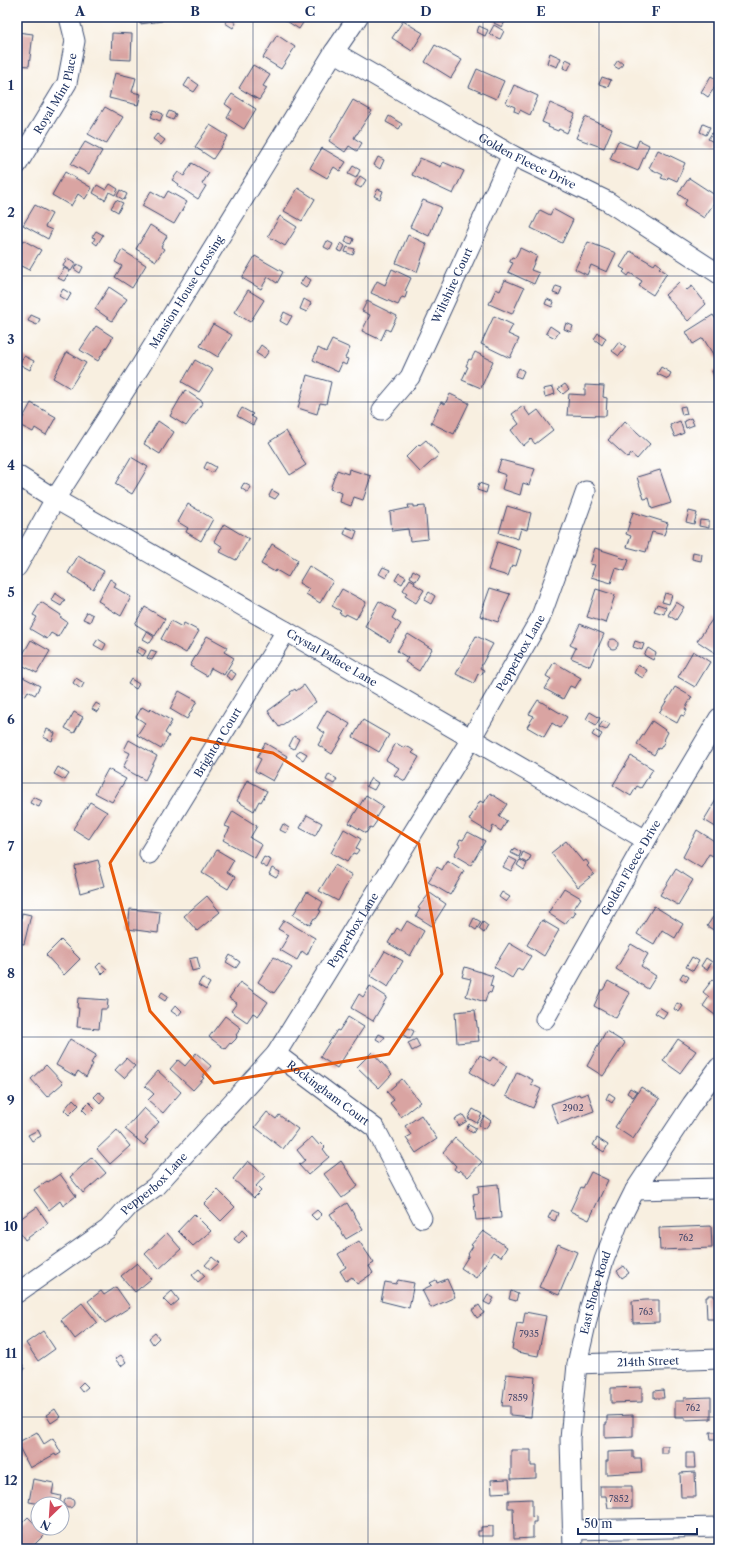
<svg xmlns="http://www.w3.org/2000/svg" width="736" height="1566" viewBox="0 0 736 1566" font-family="'Libre Caslon Text',serif">
<style>
.building{fill:#d9a4a2}
.lines{fill:none;stroke-linecap:round;stroke-linejoin:round}
.minor-casing{stroke:#3c4c72;stroke-width:21}
.minor{stroke:#fff;stroke-width:19}
.marked{fill:none;stroke:#e8590c;stroke-width:3;stroke-linejoin:round}
.grid{fill:none;stroke:#1b2f5e;stroke-width:1;stroke-opacity:0.55}
.labels{text-anchor:middle;dominant-baseline:central;stroke-width:3;stroke-linejoin:round;paint-order:stroke}
.number-label{font-size:9px;fill:#4a4c6f}
.street-label{font-size:11px;fill:#1b2f5e;stroke:#fff}
.neatline{fill:none;stroke:#1b2f5e;stroke-width:1.5}
.grid-label{font-size:13px;text-anchor:middle;font-weight:bold;fill:#1b2f5e}
</style>
<rect width="100%" height="100%" fill="#fff"/>
<filter id="ink" filterUnits="userSpaceOnUse"><feTurbulence type="fractalNoise" baseFrequency=".025" numOctaves="2"/><feDisplacementMap in="SourceGraphic" scale="8" xChannelSelector="R" yChannelSelector="G"/><feConvolveMatrix kernelMatrix="1 2 1 2 8 2 1 2 1" color-interpolation-filters="sRGB"/></filter>
<filter id="wash" filterUnits="userSpaceOnUse"><feTurbulence type="fractalNoise" baseFrequency=".012" numOctaves="4" result="noise"/><feDisplacementMap in="SourceGraphic" scale="16" xChannelSelector="R" yChannelSelector="G"/><feGaussianBlur stdDeviation="0.9" result="paint"/><feColorMatrix in="noise" values="0 0 0 0 0 0 0 0 0 0 0 0 0 0 0 0 0 1.4 0 .05"/><feComposite in="paint" operator="in"/></filter>
<g filter="url(#wash)">
<rect width="100%" height="100%" fill="#f8efe0"/>
<g id="blocks">
<path class="building" d="M139 17H162V21L140 24Z
M283 17H311L309 20 306 18 299 29 282 18Z
M497 17 506 20 502 27 494 23Z
M229 18 236 23 233 28 225 23Z
M403 21 423 33 412 51 392 38Z
M494 25 504 31 500 39 489 34Z
M479 26 488 30 485 36 477 32Z
M17 32 33 34 29 66 17 65Z
M112 33 132 34 131 60 111 59Z
M277 35 295 47 281 69 263 58Z
M435 45 462 60 451 78 425 62Z
M550 53 561 58 557 67 547 63Z
M566 59 572 62 568 70 563 68Z
M618 60 623 64 619 69 614 66Z
M253 65 270 75 263 86 267 88 259 100 239 88Z
M477 69 504 81 496 99 469 87Z
M115 73 136 78 132 92 141 94 138 105 109 98Z
M711 76 719 81 708 97 701 92Z
M602 77 611 80 608 87 599 84Z
M189 78 199 85 194 92 184 86Z
M514 85 538 96 530 115 520 110 519 113 514 111 515 107 506 103Z
M232 94 256 109 244 129 227 118 232 109 225 104Z
M353 100 372 111 357 134H356L354 138 362 143 357 151 349 146 345 152 329 141Z
M550 103 575 114 567 133 559 129 558 131 548 127 549 125 542 122Z
M105 107 123 117 106 144 88 134Z
M154 110 163 114 160 121 151 117Z
M169 111 176 114 173 120 166 117Z
M389 116 402 124 399 129 386 122Z
M585 117 612 129 604 148 576 138Z
M703 124 710 127 706 135 700 132Z
M210 125 228 136 213 159 195 147Z
M712 133 719 137 717 144 708 139Z
M157 134 165 140 161 145 153 139Z
M639 140 649 145 638 171 610 159 618 141 636 148Z
M85 142 102 151 89 174 71 164Z
M322 148 346 162 340 171 334 167 327 178 310 168Z
M658 150 685 163 677 181 668 177 667 180 661 178 663 175 649 168Z
M378 157 384 160 380 169 374 165Z
M420 158 441 167 443 162 464 171 453 194 412 175Z
M192 163 209 173 202 184 206 186 198 199 178 186 179 184 172 180 178 172 184 176Z
M353 166 360 170 356 178 348 174Z
M65 172 92 188 85 199 78 194 71 206 52 195Z
M360 176 366 180 361 188 355 185Z
M689 178 718 197 704 218 684 205 687 200 678 194Z
M110 184 118 189 115 195 109 192 105 200 93 193 97 185 106 190Z
M298 188 315 199 302 221 284 211Z
M378 189 383 191 380 199 374 196Z
M120 190 127 194 124 200 117 196Z
M151 191 164 198 168 191 187 202 174 224 142 206Z
M116 200 123 203 118 212 111 208Z
M423 200 441 207 429 236 410 227Z
M35 205 52 214 45 227 52 230 48 239 23 225Z
M553 209 573 220 562 243 531 228 540 210 550 215Z
M280 216 297 227 285 246 268 236Z
M150 225 167 236 161 247 164 249 156 261 136 249Z
M96 231 103 235 97 245 93 242 95 238 92 237Z
M408 235 427 244 417 272 396 263Z
M347 236 354 239 352 244 345 242Z
M23 240 41 250 29 270 17 264V249H18Z
M327 241 333 244 330 250 324 247Z
M588 242 616 253 607 272 591 265 587 275 575 269Z
M341 243 345 246 342 252 337 250Z
M347 247 355 249 353 255 345 252Z
M520 248 537 256 531 270 539 273 534 284 508 272 513 263 510 262V260L512 257 515 258Z
M122 250 146 265 132 288 115 277 122 266 115 262Z
M630 251 654 265 656 262 661 266 659 268 667 273 653 295 639 286 642 281 630 273 628 276 623 272 625 270 620 267Z
M255 256 283 272 277 283 268 277 261 289 242 278Z
M67 258 76 263 71 271 63 266Z
M77 264 83 267 80 273 74 269Z
M64 268 70 271 64 281 58 278Z
M392 269 411 278 405 291 407 292 405 298 402 297 398 305 371 293 377 281 385 285Z
M305 276 311 280 306 288 300 284Z
M505 280 524 288 512 314 489 304 496 289 500 291Z
M679 282 687 290 692 286 706 304 688 321 665 295Z
M556 286 562 288 559 295 553 293Z
M109 287 127 299 112 321 95 309Z
M63 289 71 294 67 301 59 296Z
M248 290 264 300 250 322 234 312Z
M304 299 311 303 307 312 300 309Z
M547 299 554 302 552 307 545 304Z
M367 301 397 316 390 331 386 329 381 340 362 331 370 315 362 311Z
M284 312 292 316 287 325 280 321Z
M31 315 40 319 37 325 28 321Z
M713 315 719 324V357L716 359 703 338 693 344 686 332Z
M494 316 513 325 508 334 519 339 510 358 481 344Z
M566 323 573 326 571 332 564 329Z
M213 324 232 335 218 357 200 346Z
M96 326 113 337 98 361 80 350Z
M550 326 559 332 555 338 546 333Z
M598 333 606 338 602 345 594 339Z
M332 340 350 348 345 358 348 359 346 365 342 363 338 372 313 360 318 348 326 352Z
M619 342 626 347 619 356 612 351Z
M261 345 269 351 264 358 256 353Z
M67 352 86 363 70 388 53 378Z
M475 352 493 361 481 388 462 380 468 367 466 366 469 359 471 360Z
M24 356 34 361 30 370 19 364Z
M195 360 213 370 199 392 182 382Z
M661 367 671 373 668 379 657 374Z
M519 368 524 371 521 378 515 376Z
M719 368V387L712 371Z
M307 375 331 382 326 404 320 403 317 414 298 408Z
M565 384 569 389 563 394 558 389Z
M585 385 604 386 603 397 607 398 606 416 567 415 569 394 585 395Z
M553 387 555 394 545 397 543 389Z
M185 390 203 402 186 426 170 416Z
M450 394 469 403 454 434 431 423 441 402 445 404Z
M31 403 56 417 46 435 35 428 33 432 19 425Z
M523 406 530 416 538 410 553 430 535 444 531 439 523 446 511 430 519 424 512 414Z
M685 406 687 414 682 415 680 407Z
M242 408 253 414 251 416 256 419 253 425 237 416Z
M691 418 694 425 686 428 684 421Z
M158 421 174 432 160 454 144 444Z
M625 421 650 444 637 459 631 454 628 458 608 440Z
M680 421 684 433 675 437 670 425Z
M286 431 302 457 301 458 306 465 290 475 269 442Z
M426 440 439 455 420 472 406 457 419 444 420 445Z
M131 457 148 467 132 494 115 484Z
M501 460 535 469 529 485 523 483 520 495 502 489 506 475 497 472Z
M207 462 216 467 212 473 204 468Z
M349 469 371 476 363 500 354 497 351 506 340 502 342 493 330 489 337 470 348 474Z
M660 470 671 503 652 509 649 498 644 499 637 477Z
M244 483 251 487 248 493 241 488Z
M479 483 488 486 486 493 477 490Z
M272 490 279 494 275 499 269 496Z
M188 504 213 519 201 541 186 532 188 528 178 522Z
M408 505H414V507L425 506 428 539 410 541 408 529 392 531 390 512 409 508Z
M507 506 531 513 527 530 521 528 518 539 499 533Z
M689 511 697 513 694 524 686 522Z
M633 512 668 523 664 535 652 532 646 552 627 547 631 536 626 534Z
M700 520 709 521V528L699 526Z
M224 524 249 539 236 560 220 552 223 547 214 541Z
M346 527 357 531 354 539 344 534Z
M497 542 521 550 516 566 512 565 508 576 488 570Z
M272 544 298 560 288 577 276 570 275 572 261 564Z
M595 548 620 556 619 557 629 560 625 571 616 568 611 583 591 577 595 565 590 564Z
M693 552 702 554 701 561 692 559Z
M78 556 104 571 93 589 68 573Z
M309 566 333 581 320 603 306 594 309 589 299 583Z
M383 567 390 570 386 578 379 574Z
M413 570 420 574 416 581 410 577Z
M399 573 406 577 402 584 395 580Z
M110 579 116 583 114 587 131 597 121 616 103 605V604L98 601Z
M410 579 415 582 414 584 424 590 416 603 405 596 407 593 403 590Z
M490 588 510 594 498 622 480 616Z
M342 589 366 602 356 619 346 614 345 616 339 613 341 611 332 606Z
M596 589 615 595 606 623 587 617Z
M429 592 435 596 431 604 424 600Z
M55 593 65 600 61 606 51 600Z
M665 593 672 595 669 604 662 602Z
M379 601 396 611 392 618 401 624 390 642 365 626Z
M41 602 61 615 60 617 67 622 58 637 51 633 47 639 30 629 37 617 33 615Z
M676 602 684 607 676 620 668 615Z
M657 604 666 607 664 614 654 611Z
M145 607 165 619 155 636 135 624Z
M87 612 93 615 90 622 83 619Z
M714 617 719 620V647L715 653 697 641Z
M171 621 182 627 184 623 199 631 186 653 161 639Z
M580 624 604 634 590 666 571 658 576 648 570 645Z
M147 632 154 637 150 643 143 639Z
M408 634 432 649 419 671 405 662 408 658 397 651Z
M207 636 227 647 224 652 234 658 224 675 211 668 207 676 190 666Z
M476 636 493 644 480 668 484 670 481 675 478 674 474 683 456 674Z
M98 639 106 644 103 650 94 645Z
M608 644a5 5 0 1 1 10 0a5 5 0 1 1-10 0Z
M31 640 50 651 37 673 18 663Z
M635 641 644 644 642 650 633 647Z
M139 647 146 651 143 656 136 652Z
M648 648 656 653 653 660 644 655Z
M151 650 157 652 152 660 147 658Z
M693 651 710 662 695 687 678 677Z
M554 662 581 678 575 688 570 686 563 699 545 689 551 679 546 676Z
M638 665 647 670 643 678 634 673Z
M230 670 236 674 232 680 226 676Z
M17 674 40 686 35 695 28 691 25 696 22 695 17 703Z
M76 678 84 683 81 689 73 683Z
M131 679 139 684 136 689 128 684Z
M304 685 316 702 279 727 268 711 291 694 290 692 292 691 295 689 296 691Z
M675 687 692 697 685 709 687 710 684 716 681 715 677 723 659 713Z
M179 691 197 701 187 719 170 709Z
M538 700 567 717 560 728 552 723 544 737 527 727 534 716 529 714Z
M96 703 101 706 97 712 92 709Z
M142 707 149 711 151 709 172 721 165 733 169 736 161 749 137 735 145 723 136 717Z
M327 710 350 724 332 754 318 745 325 733 317 728Z
M74 712 83 717 74 733 65 728Z
M590 712 600 718 596 725 586 719Z
M363 720 389 735 379 752 353 737Z
M603 721 610 724 606 730 599 727Z
M652 721 668 732 664 740 665 741 660 749 658 748 654 755 637 744Z
M47 729 55 733 52 741 43 737Z
M595 730 602 734 599 739 592 735Z
M294 736 299 739 294 749 289 746Z
M129 740 157 756 145 780 123 768 130 753 124 750Z
M265 743 287 756 273 781 255 771 261 759 257 757Z
M396 743 404 748 405 746 410 748 414 751 412 753 419 757 405 781 394 775 399 768 386 760Z
M300 750 307 754 303 760 296 755Z
M631 756 653 769 641 788 637 786 631 796 613 785Z
M58 767 69 774 65 780 54 774Z
M108 769 126 779 112 802 95 793Z
M329 774 337 779 334 784 326 780Z
M371 778 378 783 374 790 366 786Z
M247 780 267 791 261 802 259 801 254 811 237 801Z
M490 793 507 804 499 816 507 821 501 831 493 826 490 833 469 820 480 801 484 803Z
M366 795 383 806 375 819 377 821 372 828 370 827 366 833 349 823Z
M719 795V829L704 820Z
M33 797 42 801 39 807 30 803Z
M90 802 107 812 89 839 73 829Z
M233 811 257 826 250 838 262 845 255 858 223 840 230 828 225 826Z
M307 815 322 823 315 836 300 828Z
M283 824 289 828 286 833 280 830Z
M344 829 361 839 356 848 359 850 356 854 353 853 347 862 331 853Z
M697 830 719 844V859L709 854 701 868 683 857Z
M468 832 485 841 471 865 454 855 460 845 458 844 460 839 463 840Z
M566 841 583 862 586 860 589 864 587 866 594 874 578 887 551 853Z
M514 848 521 852 519 857 511 853Z
M217 850 234 860 227 872 235 877 228 889 202 873Z
M523 852 531 856 528 863 520 859Z
M264 857 271 860 267 868 260 864Z
M509 857 517 861 511 871 503 867Z
M98 860 100 867 99 868 104 886 80 893 75 874 76 873 75 866Z
M447 860 464 871 450 895 428 882 437 867 442 870Z
M520 860 527 864 524 870 517 865Z
M335 865 352 875 338 901 319 891Z
M272 868 280 872 276 878 269 874Z
M676 869 693 880 678 905 660 895Z
M564 888 581 898 573 910 576 912 573 917 571 916 565 924 548 913Z
M307 892 323 902 319 910 321 911 318 916 316 919 314 918 310 925 293 915Z
M502 892 510 897 506 902 499 897Z
M430 893 446 904 432 926 416 916 420 909 418 908 421 904Z
M207 896 220 912 197 931 184 916Z
M654 906 683 924 675 938 662 930 654 944 637 934Z
M130 909 160 912 158 933 128 929Z
M22 913 31 915 24 944 17 943V918L21 919Z
M713 917 719 921V924L715 931 707 926Z
M474 918 481 922 476 930 470 926Z
M284 920 315 938 307 955 302 951 297 960 280 950 289 935 278 929Z
M542 920 559 930 544 956 527 945Z
M407 921 424 931 410 956 388 943 397 928 401 931Z
M483 922 488 926 484 933 479 929Z
M61 940 80 959 64 975 46 955Z
M509 943 531 956 522 970 518 968 512 978 494 967Z
M631 944 648 954 641 966 656 976 648 989 616 969Z
M385 951 403 961 388 987 370 976Z
M230 955 240 962 236 968 226 962Z
M197 957 200 969 192 971 189 959Z
M274 957 292 968 274 993 258 982Z
M692 957 699 961 693 971 686 967Z
M706 958 712 962 707 970 701 966Z
M100 963 107 969 102 974 96 967Z
M465 967 493 976 490 986 493 987 491 993 488 992 485 1002 466 996 471 979 462 977Z
M683 973 689 977 686 982 680 978Z
M202 978 210 983 206 990 198 985Z
M713 979 719 983V1018L703 1006 709 997 703 992Z
M608 981 630 993 616 1018 594 1006 601 990H603Z
M240 982 268 1002 258 1016 253 1013 247 1022 231 1011 237 1003 229 998Z
M370 986 387 997 373 1021 351 1008 359 994 363 997Z
M162 992 168 996 165 1001 159 997Z
M78 998 108 1000 107 1009H101L99 1029 77 1027 79 1008H77Z
M677 1003 683 1006 679 1012 674 1009Z
M176 1005 182 1011 178 1016 171 1011Z
M659 1007 667 1012 663 1018 655 1013Z
M475 1010 479 1041 457 1043 455 1012Z
M225 1016 241 1028 236 1035 237 1036 236 1039 231 1044 230 1043 225 1049 209 1037Z
M348 1017 364 1027 337 1068 320 1057 337 1030 339 1031Z
M408 1028 414 1031 410 1039 403 1035Z
M606 1031 625 1043 603 1076 587 1066Z
M379 1034 385 1037 381 1042 376 1039Z
M70 1039 96 1055 91 1063 93 1064 86 1077 78 1071 75 1076 56 1065Z
M416 1039 420 1047 412 1051 408 1043Z
M678 1039 696 1051 680 1073 663 1061Z
M372 1052 392 1074 379 1088 357 1067Z
M196 1053 211 1066 202 1077 204 1078 193 1090 170 1069 178 1060 185 1066Z
M480 1055 490 1061 493 1057 507 1066 494 1087 470 1072Z
M126 1058 135 1066 124 1078 115 1070Z
M46 1065 63 1083 47 1097 31 1079Z
M158 1071 181 1092 163 1113 148 1100 154 1094 145 1086Z
M517 1072 533 1080 531 1084 541 1089 533 1108 506 1096Z
M402 1079 420 1102 401 1117 390 1103 394 1100 387 1092Z
M641 1087 660 1099 633 1139 615 1127Z
M630 1088 637 1092 633 1097 627 1093Z
M99 1092 105 1097 100 1103 94 1097Z
M588 1093 594 1111 558 1124 551 1104 579 1094 580 1096Z
M609 1093 615 1097 612 1103 606 1099Z
M73 1099 79 1105 69 1115 64 1110Z
M89 1102 95 1108 88 1115 82 1109Z
M144 1108 159 1122 145 1138 148 1140 144 1145 125 1129Z
M473 1109 482 1114 477 1123 468 1118Z
M267 1112 276 1119 279 1115 298 1129 283 1149 255 1127Z
M421 1115 437 1139 416 1153 406 1138 411 1135 405 1126Z
M463 1115 467 1121 459 1126 455 1119Z
M484 1116 491 1121 485 1129 479 1125Z
M469 1124 476 1128 473 1133 466 1129Z
M38 1130 41 1136 32 1141 28 1135Z
M117 1130 130 1146 110 1164 97 1149Z
M312 1137 319 1145 321 1143 325 1147 323 1149 329 1157 308 1175 299 1165 305 1160 297 1150Z
M455 1138 482 1162 468 1177 460 1170 458 1172 454 1169 456 1166 443 1152Z
M597 1138 608 1145 604 1152 593 1145Z
M92 1157 106 1173 83 1193 70 1177Z
M248 1161 265 1176 256 1186 261 1191 254 1198 233 1179Z
M341 1161 358 1186 342 1198 324 1174Z
M591 1172 608 1180 589 1220 570 1211 581 1187 583 1188Z
M60 1174 76 1196 63 1206 60 1201 49 1210 34 1190 47 1181 48 1182Z
M498 1184 501 1218 476 1220 473 1194 479 1193 478 1186Z
M218 1190 235 1207 221 1221 204 1204Z
M347 1203 363 1229 346 1239 330 1214Z
M37 1207 48 1223 25 1240 17 1228V1221Z
M317 1210 322 1215 316 1220 311 1215Z
M552 1210 558 1213 555 1221 548 1218Z
M194 1214 211 1231 193 1246 178 1231Z
M711 1226 712 1248 660 1250 659 1228Z
M242 1230 247 1235 239 1243 234 1239Z
M483 1231 507 1247 501 1257 493 1252 476 1278 461 1268 469 1255 468 1254 473 1246 471 1245Z
M167 1233 181 1249 159 1269 145 1254Z
M359 1241 374 1263 369 1266 373 1273 357 1284 352 1277 346 1281 340 1271 346 1267 338 1254Z
M558 1244 577 1252 559 1295 539 1287Z
M212 1257 219 1263 211 1270 205 1265Z
M137 1263 151 1279 135 1292 121 1276Z
M624 1266 629 1273 622 1278 617 1271Z
M199 1269 205 1276 198 1282 192 1275Z
M447 1279 455 1297 431 1308 422 1290 432 1285 430 1283 436 1280 437 1283Z
M398 1280 414 1283 409 1308 381 1301 385 1282 396 1284Z
M116 1287 130 1307 105 1323 88 1301 101 1291 104 1295Z
M172 1291 179 1300 171 1307 163 1299Z
M511 1291 518 1294 516 1301 509 1299Z
M488 1295 494 1298 490 1305 484 1302Z
M708 1295H714V1297H719V1319H707L706 1297H708Z
M646 1300H659V1322L633 1323 632 1301Z
M82 1303 97 1322 75 1339 61 1320Z
M479 1305 484 1313 477 1318 472 1310Z
M525 1312 546 1316 538 1356 517 1352V1351L512 1349 517 1323 523 1324Z
M43 1331 55 1349 38 1361 26 1343Z
M155 1333 159 1338 153 1344 149 1338Z
M17 1355 25 1369 17 1374Z
M121 1355 126 1362 121 1366 115 1359Z
M506 1374 535 1377 531 1417 510 1415V1406H502Z
M83 1382 88 1387 82 1392 78 1387Z
M642 1387V1402L611 1403V1388Z
M663 1390 664 1398H654V1391Z
M711 1397V1419L685 1420V1417H675V1401H684V1398Z
M55 1409 60 1417 51 1423 46 1415Z
M633 1415V1437L605 1438V1424H607V1416Z
M37 1432 44 1444 53 1438 61 1453 56 1456 55 1454 30 1468 17 1443Z
M710 1432H719V1439H711Z
M661 1446H668V1453H661Z
M511 1450H531V1466H536V1478L511 1479Z
M633 1451V1458H641L642 1472 606 1474V1461H608V1452Z
M686 1453H695L696 1468H686Z
M695 1472 696 1497H681L680 1473Z
M33 1479 54 1483 52 1494 61 1496 59 1504H41L29 1502Z
M507 1479H509L510 1492 492 1493 491 1480Z
M600 1486H632V1508H608L606 1496H600Z
M64 1503a5 5 0 1 1 10 0a5 5 0 1 1-10 0Z
M532 1499V1517L536 1516V1522H533V1538L514 1539 513 1508H508V1500Z
M28 1517 45 1534 30 1549H21L17 1544V1534L21 1530 18 1527Z
M493 1526V1536H478V1531H481V1527Z"/>
</g>
</g>
<g filter="url(#ink)">
<use href="#blocks" fill-opacity="0" stroke="#3c4c72" stroke-width="1"/>
<g class="lines">
<g class="minor-casing">
<g id="minor">
<path id="s1" d="M334 52 512 155 607 201 719 274"/>
<path id="s2" d="M17 165 67 83 75 41 69 17"/>
<path id="s3" d="M382 410 410 377 512 155"/>
<path id="s4" d="M17 475 55 499 286 631 646 840"/>
<path id="s5" d="M17 567 55 499 140 367 334 52 358 17"/>
<path id="s6" d="M149 854 286 631"/>
<path id="s7" d="M545 1019 646 840 719 718"/>
<path id="s8" d="M276 1054 375 1128 422 1218"/>
<path d="M635 1190 719 1188"/>
<path id="s9" d="M17 1293 108 1229 130 1205 155 1187 276 1054 471 739 540 619 586 491"/>
<path id="s10" d="M577 1364 719 1359"/>
<path d="M572 1530 719 1527"/>
<path id="s11" d="M573 1549 570 1439 577 1364 590 1307 604 1260 618 1224 635 1190 692 1104 719 1067"/>
</g>
</g>
<use href="#minor" class="minor"/>
</g>
</g>
<path class="marked" d="M191 738 273 753 419 844 442 974 389 1054 214 1083 150 1011 110 863Z"/>
<path class="grid" d="M137 17V1549M253 17V1549M368 17V1549M483 17V1549M599 17V1549M17 149H719M17 276H719M17 402H719M17 529H719M17 656H719M17 783H719M17 910H719M17 1037H719M17 1164H719M17 1290H719M17 1417H719"/>
<g class="labels">
<g class="number-label">
<text x="573" y="1107">2902</text>
<text x="686" y="1237">762</text>
<text x="646" y="1311">763</text>
<text x="529" y="1333">7935</text>
<text x="518" y="1397">7859</text>
<text x="693" y="1407">762</text>
<text x="619" y="1498">7852</text>
</g>
<g class="street-label">
<text stroke="none"><textPath href="#s2" startOffset="82">Royal Mint Place</textPath></text>
<text stroke="none"><textPath href="#s1" startOffset="222">Golden Fleece Drive</textPath></text>
<text stroke="none"><textPath href="#s3" startOffset="144">Wiltshire Court</textPath></text>
<text stroke="none"><textPath href="#s5" startOffset="323">Mansion House Crossing</textPath></text>
<text stroke="none"><textPath href="#s9" startOffset="824">Pepperbox Lane</textPath></text>
<text stroke="none"><textPath href="#s4" startOffset="364">Crystal Palace Lane</textPath></text>
<text stroke="none"><textPath href="#s6" startOffset="131">Brighton Court</textPath></text>
<text stroke="none"><textPath href="#s7" startOffset="174">Golden Fleece Drive</textPath></text>
<text stroke="none"><textPath href="#s9" startOffset="500">Pepperbox Lane</textPath></text>
<text stroke="none"><textPath href="#s8" startOffset="65">Rockingham Court</textPath></text>
<text stroke="none"><textPath href="#s9" startOffset="176">Pepperbox Lane</textPath></text>
<text stroke="none"><textPath href="#s11" startOffset="259">East Shore Road</textPath></text>
<text stroke="none"><textPath href="#s10" startOffset="71">214th Street</textPath></text>
</g>
</g>
<rect width="736" height="1566" fill="none" stroke="#fff" stroke-width="44"/>
<g transform="translate(50 1516) rotate(205)"><circle r="19" fill="#ffffff" stroke="#a4acbf"/>
<path d="M0-3L7 15L0 10L-7 15Z" fill="#d1495b"/>
<text y="-6" font-size="11" font-weight="bold" text-anchor="middle" fill="#1b2f5e">N</text>
</g>
<path d="M578 1528v6h119v-6" fill="none" stroke="#1b2f5e" stroke-width="2"/>
<text x="584" y="1528" font-size="12" fill="#1b2f5e" stroke="#ffffff" stroke-width="3" paint-order="stroke">50 m</text>
<rect x="22" y="22" width="692" height="1522" class="neatline"/>
<g class="grid-label">
<text x="80" y="16">A</text>
<text x="195" y="16">B</text>
<text x="310" y="16">C</text>
<text x="426" y="16">D</text>
<text x="541" y="16">E</text>
<text x="656" y="16">F</text>
<text x="11" y="90">1</text>
<text x="11" y="217">2</text>
<text x="11" y="344">3</text>
<text x="11" y="470">4</text>
<text x="11" y="597">5</text>
<text x="11" y="724">6</text>
<text x="11" y="851">7</text>
<text x="11" y="978">8</text>
<text x="11" y="1105">9</text>
<text x="11" y="1231">10</text>
<text x="11" y="1358">11</text>
<text x="11" y="1485">12</text>
</g>
</svg>
